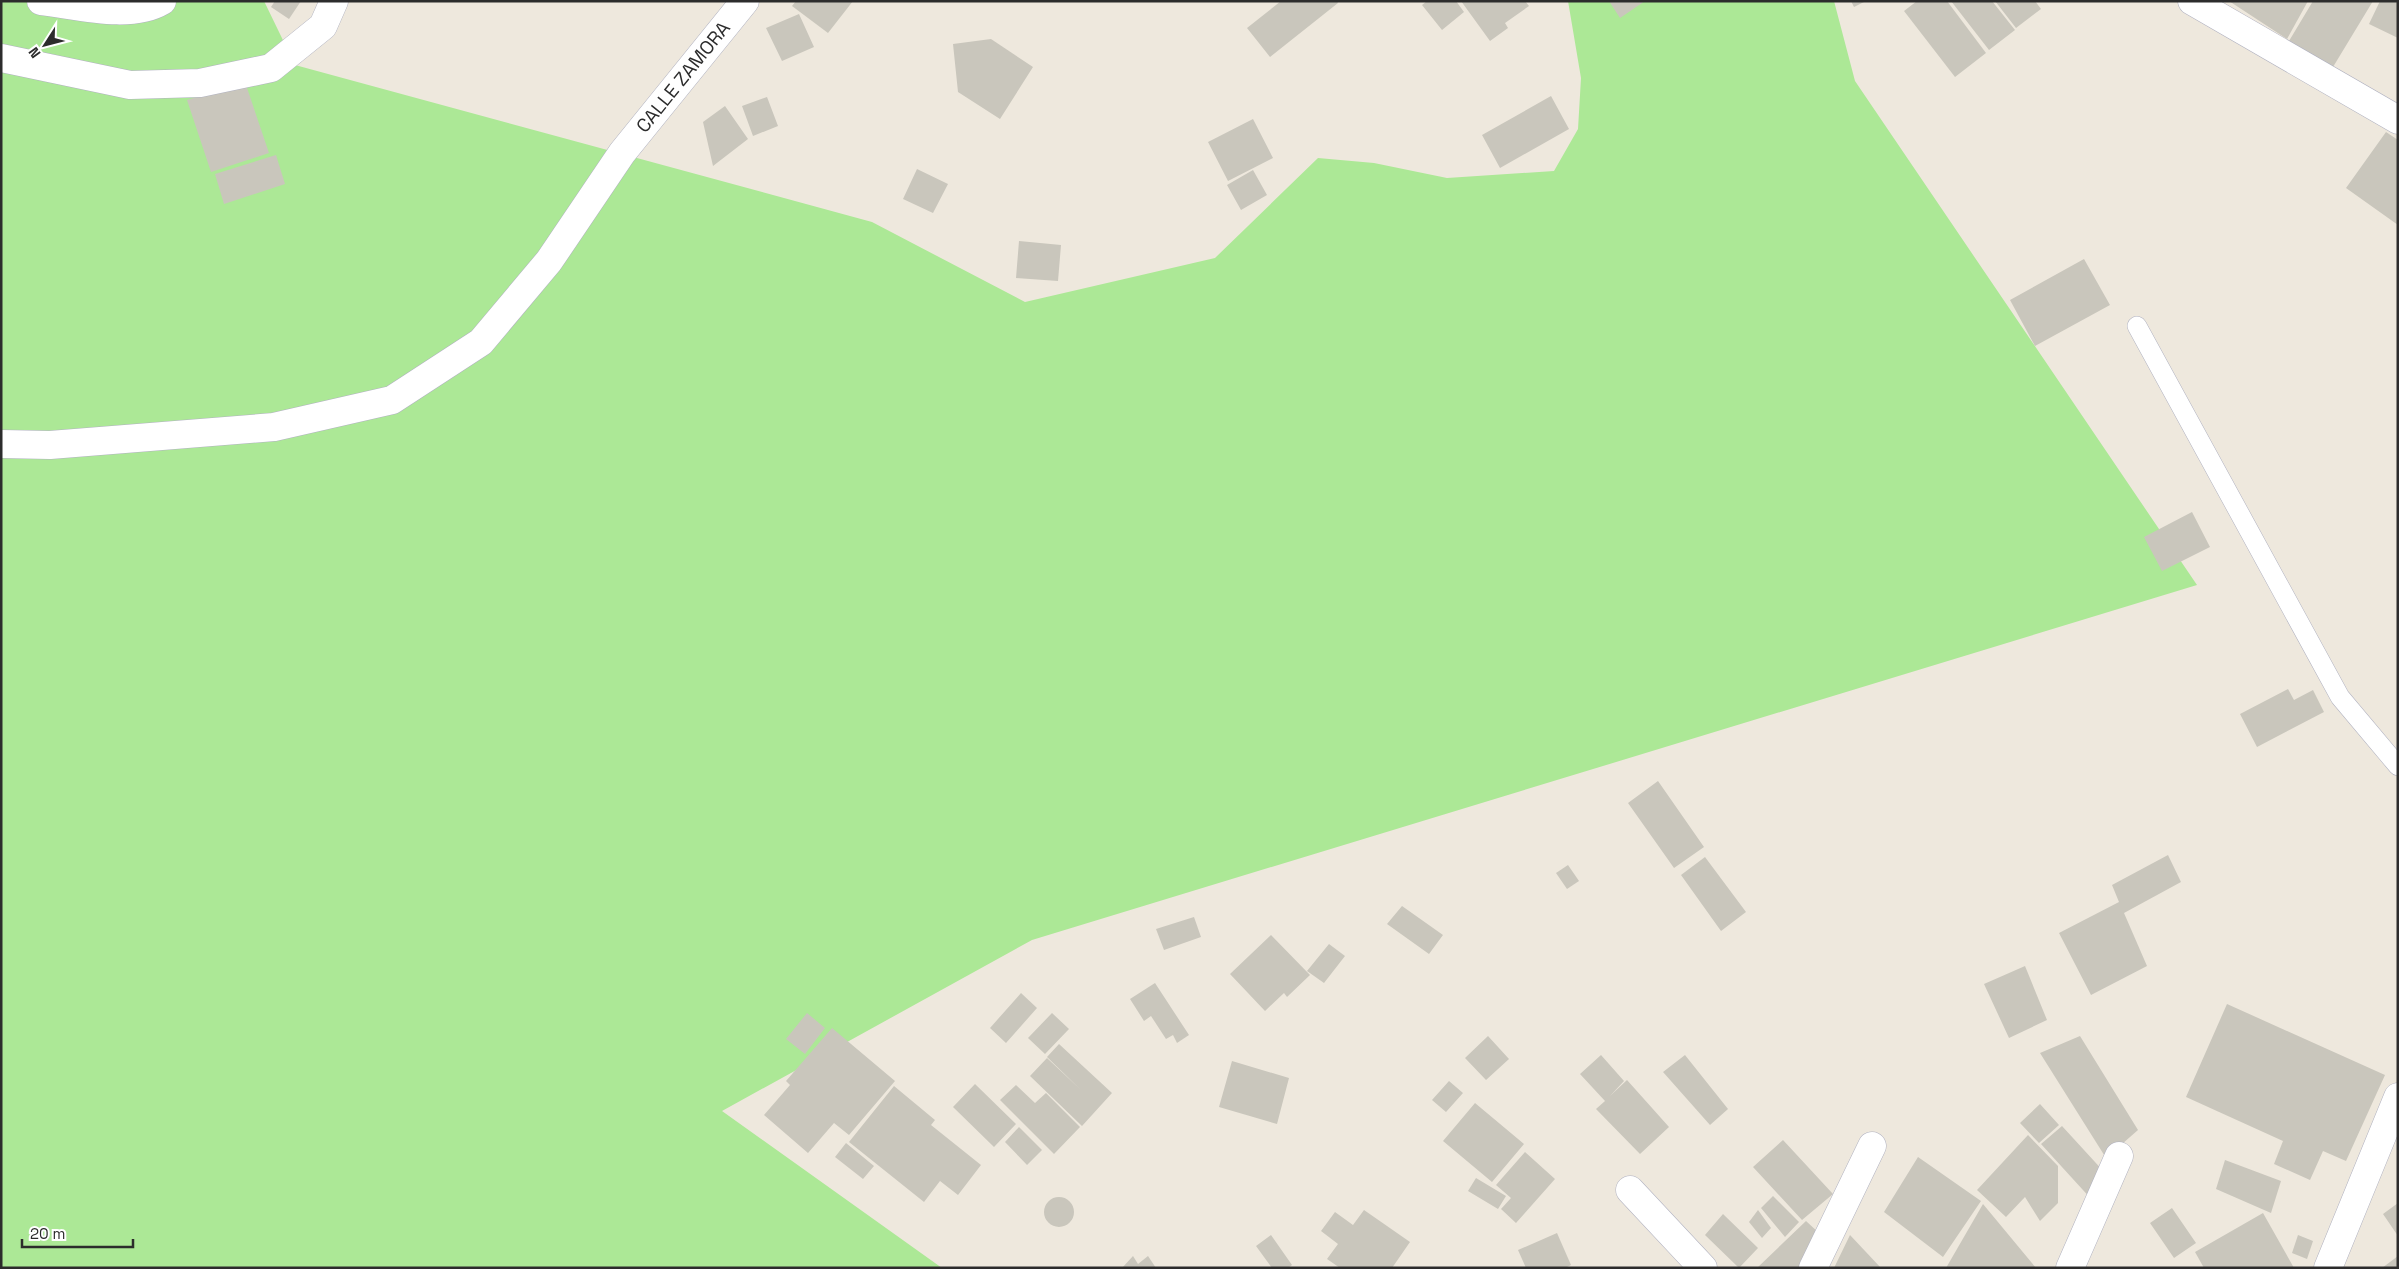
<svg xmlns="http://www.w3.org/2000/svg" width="2399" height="1269" viewBox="0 0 2399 1269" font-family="'Space Grotesk',sans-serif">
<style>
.green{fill:#ace896}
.building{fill:#c9c6bc}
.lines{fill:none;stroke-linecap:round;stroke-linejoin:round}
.lane-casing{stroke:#b1b2c0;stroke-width:20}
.street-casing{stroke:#b1b2c0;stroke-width:29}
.lane{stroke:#fff;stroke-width:19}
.street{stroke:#fff;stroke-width:28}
.labels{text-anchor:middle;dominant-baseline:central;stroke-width:5;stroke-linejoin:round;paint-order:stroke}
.street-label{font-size:19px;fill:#2c2c2c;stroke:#fff}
</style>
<rect width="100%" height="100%" fill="#eee8dd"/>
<path class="green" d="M1 1H264L295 65 872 222 1025 302 1215 258 1318 158 1374 163 1447 178 1554 171 1578 129 1581 78 1568 1H1834L1855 81 2197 585 1032 940 722 1111 942 1268H1Z"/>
<path class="building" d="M275 1H301L289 19 271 7Z
M796 1H853L828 33 792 6Z
M1281 1H1337L1338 3 1270 57 1247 28Z
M1427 1H1456L1464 12 1442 30 1422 5Z
M1461 1H1525L1529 6 1505 23 1508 28 1490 41Z
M1609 1H1645L1620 18Z
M1851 1H1866L1854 7Z
M1917 1H1947L1986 53 1955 77 1904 11Z
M1951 1H1992L2015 30 1989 50Z
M1995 1H2035L2041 9 2016 28Z
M2229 1H2308L2287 39Z
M2313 1H2373L2333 67 2289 41Z
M2380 1H2398V38L2369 24Z
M799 14 814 47 782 61 766 28Z
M991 39 1033 67 1000 119 958 92 953 44Z
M245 82 269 153 211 172 187 100Z
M1551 96 1569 129 1500 168 1482 135Z
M767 97 778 126 753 136 742 106Z
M725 106 748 139 713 166 703 122Z
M1253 119 1273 158 1228 181 1208 142Z
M2386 132 2398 140V225L2346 188Z
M276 155 285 184 224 204 215 174Z
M917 169 948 184 933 213 903 199Z
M1253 170 1267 195 1241 210 1227 185Z
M1019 241 1061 245 1058 281 1016 278Z
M2084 259 2110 305 2035 346 2010 300Z
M2192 512 2210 547 2162 571 2144 537Z
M2288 689 2294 700 2313 690 2324 712 2257 747 2240 714Z
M1658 781 1704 847 1674 868 1628 803Z
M2168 855 2181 882 2124 913 2147 966 2091 995 2059 933 2119 902 2112 885Z
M1705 857 1746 912 1721 931 1681 875Z
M1568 865 1579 881 1567 889 1556 873Z
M1402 906 1443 935 1429 954 1387 924Z
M1194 917 1201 937 1164 950 1156 929Z
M1271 935 1310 975 1287 997 1284 993 1265 1011 1230 974Z
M1329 944 1345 956 1324 983 1307 971Z
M2025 966 2047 1020 2009 1038 1984 984Z
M1155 983 1189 1035 1177 1043 1173 1035 1166 1039 1151 1016 1144 1021 1130 999Z
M1021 993 1037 1008 1006 1043 990 1028Z
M2227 1004 2385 1075 2346 1161 2323 1151 2310 1180 2274 1164 2283 1141 2186 1097Z
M807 1013 825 1028 805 1054 786 1039Z
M1052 1013 1069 1029 1045 1054 1028 1038Z
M832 1028 895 1081 849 1135 834 1123 808 1153 764 1115 790 1085 786 1081Z
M1488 1036 1509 1059 1486 1080 1465 1058Z
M2080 1036 2138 1130 2106 1158 2040 1053Z
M1059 1044 1112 1093 1082 1126 1030 1076 1047 1058 1081 1090 1047 1057Z
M1601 1055 1624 1081 1610 1096 1627 1080 1669 1127 1640 1154 1596 1109 1605 1101 1580 1074Z
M1685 1055 1728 1109 1710 1125 1663 1072Z
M1232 1061 1289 1078 1277 1124 1219 1107Z
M1449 1081 1463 1093 1446 1112 1432 1100Z
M975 1084 1016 1124 994 1147 953 1107Z
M1016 1085 1035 1103 1046 1093 1080 1127 1054 1154 1000 1100Z
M894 1086 935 1120 931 1125 981 1165 958 1195 940 1181 924 1202 849 1142Z
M1475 1103 1524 1144 1492 1182 1443 1141Z
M2040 1104 2059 1125 2039 1143 2020 1123Z
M2062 1126 2106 1174 2093 1201 2041 1144Z
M1019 1127 1042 1150 1027 1165 1005 1142Z
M2028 1135 2058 1166V1203L2040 1221 2025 1197 2006 1217 1977 1190Z
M1783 1140 1833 1194 1802 1220 1753 1167Z
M846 1143 874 1166 863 1179 835 1157Z
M1525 1152 1555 1179 1516 1223 1501 1209 1511 1198 1496 1185Z
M1918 1157 1981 1201 1943 1257 1884 1212Z
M2225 1160 2281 1181 2271 1213 2216 1189Z
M1476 1178 1506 1196 1498 1209 1468 1191Z
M1773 1196 1799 1222 1785 1237 1761 1208Z
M1044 1212a15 15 0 1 1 30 0a15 15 0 1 1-30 0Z
M2398 1203V1236L2383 1214Z
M1983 1204 2036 1268H1946Z
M2172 1208 2196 1243 2174 1258 2150 1223Z
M1364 1210 1410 1242 1392 1268H1340L1327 1259 1338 1244 1321 1231 1335 1212 1353 1225Z
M1758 1210 1771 1228 1762 1238 1749 1222Z
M2263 1213 2294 1268H2204L2195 1252Z
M1723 1214 1758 1248 1739 1268 1705 1235Z
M1806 1221 1819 1233 1801 1268H1757Z
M1557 1233 1571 1265 1565 1268H1526L1518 1250Z
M1271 1235 1292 1265 1288 1268H1272L1256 1246Z
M1850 1235 1881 1268H1834Z
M2298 1235 2313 1241 2307 1259 2292 1253Z
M1133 1256 1138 1264 1148 1256 1156 1268H1122Z
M2398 1256V1268H2382Z"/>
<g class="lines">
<g class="lane-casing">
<path id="lane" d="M2137 326 2340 697 2398 766"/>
</g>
<g class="street-casing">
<path id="street" d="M41 1C77 5 130 20 162 1
M2192 1 2398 120
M1 58 130 85 200 83 271 68 323 26 334 1
M1 444 50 445 274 427 392 400 481 342 549 261 622 153 745 1
M1630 1190 1703 1268
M1813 1268 1872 1146
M2070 1268 2119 1156
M2328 1268 2398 1097"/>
</g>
<use href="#lane" class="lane"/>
<use href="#street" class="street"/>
</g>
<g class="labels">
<g class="street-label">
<text transform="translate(683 77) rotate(-51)">CALLE ZAMORA</text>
</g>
</g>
<rect width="2399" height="1269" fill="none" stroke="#2c2c2c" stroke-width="5"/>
<g transform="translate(45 45) rotate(234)" stroke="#ffffff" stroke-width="4" paint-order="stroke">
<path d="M0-4L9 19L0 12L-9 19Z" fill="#2c2c2c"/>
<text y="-8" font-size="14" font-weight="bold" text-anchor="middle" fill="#2c2c2c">N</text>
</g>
<path d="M22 1239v8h111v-8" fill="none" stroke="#2c2c2c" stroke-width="2.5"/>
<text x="30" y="1239" font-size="15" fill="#2c2c2c" stroke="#ffffff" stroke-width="4" paint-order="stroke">20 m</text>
</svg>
